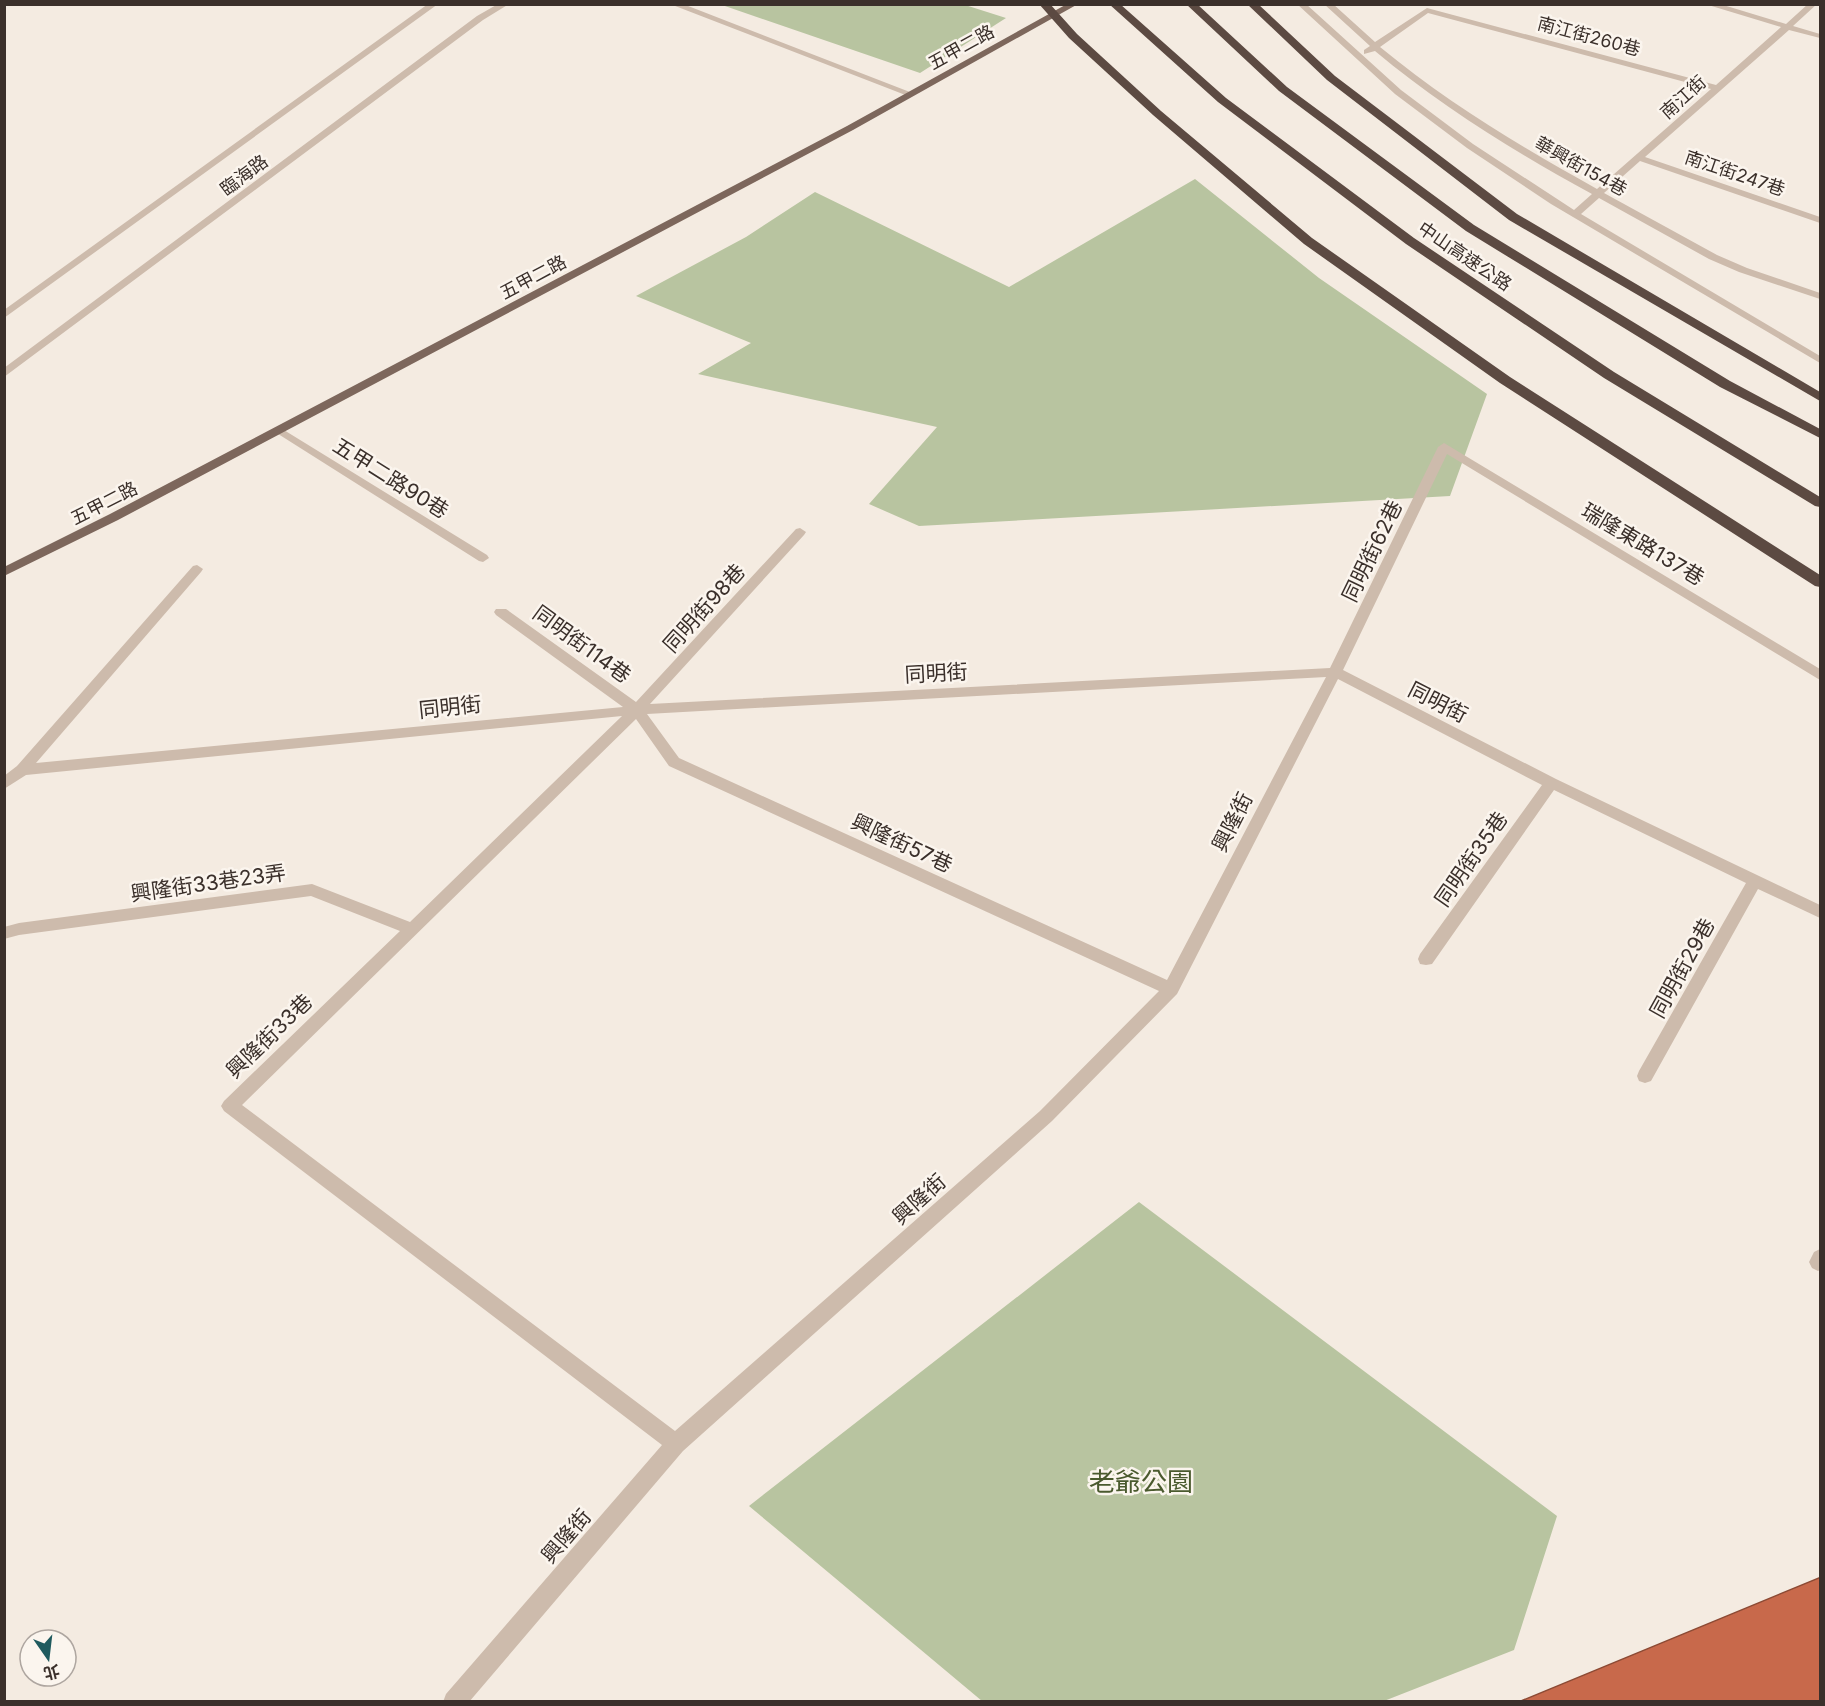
<svg xmlns="http://www.w3.org/2000/svg" width="1825" height="1706" viewBox="0 0 1825 1706" font-family="Inter,'Noto Sans TC',sans-serif">
<style>
.green{fill:#b8c4a0}
.building{fill:#c8694b;stroke:#8c4a34;stroke-width:1.5}
.lines{fill:none;stroke-linecap:round;stroke-linejoin:round}
.minor{fill:#cdbbac;fill-rule:evenodd}
.major{fill:#7d675c;fill-rule:evenodd}
.highway{fill:#5c4a42;fill-rule:evenodd}
.labels{text-anchor:middle;dominant-baseline:central;stroke-width:5;stroke-linejoin:round;paint-order:stroke}
.far-street-label{font-size:18px;fill:#3b302b;stroke:#fbf5ee}
.street-label{font-size:21px;fill:#3b302b;stroke:#fbf5ee}
.near-park-label{font-size:26px;fill:#4a5a2e;stroke:#fbf5ee}
</style>
<rect width="100%" height="100%" fill="#f4ebe1"/>
<path class="green" d="M962 4 1006 18 920 73 722 5Z
M1195 179 1319 278 1487 394 1450 496 919 526 869 504 937 427 698 374 751 343 636 296 746 237 815 192 1009 287Z
M1139 1202 1557 1516 1514 1650 1384 1701H982L749 1506Z"/>
<path class="building" d="M1821 1577V1701H1521Z"/>
<g class="lines">
<path class="minor" d="M428 4H438L4 318V310Z
M498 4H509L483 20 4 377V368L477 16Z
M670 4H683L915 94 908 96Z
M1297 4H1306L1401 90 1473 144 1574 210 1592 194C1515 152 1442 107 1375 51L1364 54V50L1370 46 1324 4H1333L1375 42 1427 8 1716 85 1781 27 1705 4H1720L1786 24 1808 4H1817L1793 26 1820 34V38L1789 30 1645 157 1820 217V223L1640 161 1604 193 1717 255 1747 268 1820 293V299L1739 272 1709 259 1599 198 1581 214 1820 356V363L1551 204 1467 148 1395 94ZM1428 13 1711 89 1597 189C1521 147 1448 103 1380 47Z
M279 427 487 555 489 558 483 562 479 561 275 432 273 430Z
M1444 443 1820 669V680L1447 454 1343 670 1556 779 1820 905V918L1758 889 1651 1081 1645 1083 1639 1081 1637 1076 1639 1071 1746 883 1554 790 1432 964 1426 965 1420 964 1418 959 1420 954 1542 785 1338 679 1177 994 1052 1121 683 1451 469 1702H443L446 1694 662 1445 224 1111 221 1106 224 1101 400 931 311 896 19 935 4 939V927L19 923 312 884 410 922 622 716 26 775 4 789V776L17 766 193 566 197 565 203 569 201 572 36 763 623 707 496 615 494 612 496 609H506L636 702 796 529 800 528 806 532 804 535 650 704 1330 668 1438 447ZM1326 677 1167 980 679 758 647 714ZM636 719 669 766 1159 991 1040 1111 675 1431 242 1105Z
M1820 1249V1270L1818 1271 1812 1268 1809 1262 1814 1252Z"/>
<path class="major" d="M1067 4H1078L853 130 118 520 4 576V567L110 514 847 126Z"/>
<path class="highway" d="M1039 4H1050L1077 34 1161 111 1312 238 1510 377 1820 575V587L1815 586 1500 383 1304 244 1153 115 1069 38Z
M1109 4H1120L1226 98 1414 238 1614 372 1820 497V507L1815 506 1604 378 1406 244 1218 102Z
M1186 4H1197L1287 87 1474 225 1730 381 1820 429V438L1720 387 1466 231 1279 91Z
M1247 4H1258L1335 76 1517 214 1820 392V401L1509 220 1327 80Z"/>
</g>
<g class="labels">
<g class="far-street-label">
<text transform="translate(1589 36) rotate(15)">南江街260巷</text>
<text transform="translate(961 47) rotate(-29)">五甲二路</text>
<text transform="translate(1683 97) rotate(-42)">南江街</text>
<text transform="translate(1581 166) rotate(29)">華興街154巷</text>
<text transform="translate(1735 173) rotate(19)">南江街247巷</text>
<text transform="translate(244 175) rotate(-37)">臨海路</text>
<text transform="translate(1465 256) rotate(34)">中山高速公路</text>
<text transform="translate(533 277) rotate(-28)">五甲二路</text>
<text transform="translate(104 503) rotate(-27)">五甲二路</text>
</g>
<g class="street-label">
<text transform="translate(391 478) rotate(32)">五甲二路90巷</text>
<text transform="translate(1643 544) rotate(31)">瑞隆東路137巷</text>
<text transform="translate(1372 551) rotate(-64)">同明街62巷</text>
<text transform="translate(704 608) rotate(-48)">同明街98巷</text>
<text transform="translate(582 644) rotate(36)">同明街114巷</text>
<text transform="translate(936 673) rotate(-3)">同明街</text>
<text transform="translate(1438 702) rotate(27)">同明街</text>
<text transform="translate(450 707) rotate(-6)">同明街</text>
<text transform="translate(1232 822) rotate(-63)">興隆街</text>
<text transform="translate(902 843) rotate(25)">興隆街57巷</text>
<text transform="translate(1471 859) rotate(-55)">同明街35巷</text>
<text transform="translate(208 883) rotate(-8)">興隆街33巷23弄</text>
<text transform="translate(1682 968) rotate(-61)">同明街29巷</text>
<text transform="translate(269 1036) rotate(-44)">興隆街33巷</text>
<text transform="translate(919 1199) rotate(-42)">興隆街</text>
<text transform="translate(566 1536) rotate(-49)">興隆街</text>
</g>
<g class="near-park-label">
<text x="1141" y="1481">老爺公園</text>
</g>
</g>
<rect width="1825" height="1706" fill="none" stroke="#3b302b" stroke-width="12"/>
<g transform="translate(48 1658) rotate(166)"><circle r="28" fill="#fbf5ee" stroke="#aea6a0" stroke-width="1.5"/>
<path d="M0-4.5L10 22L0 15L-10 22Z" fill="#1f5a5e"/>
<text y="-9" font-size="16" font-weight="bold" text-anchor="middle" fill="#3b302b">北</text>
</g>
</svg>
